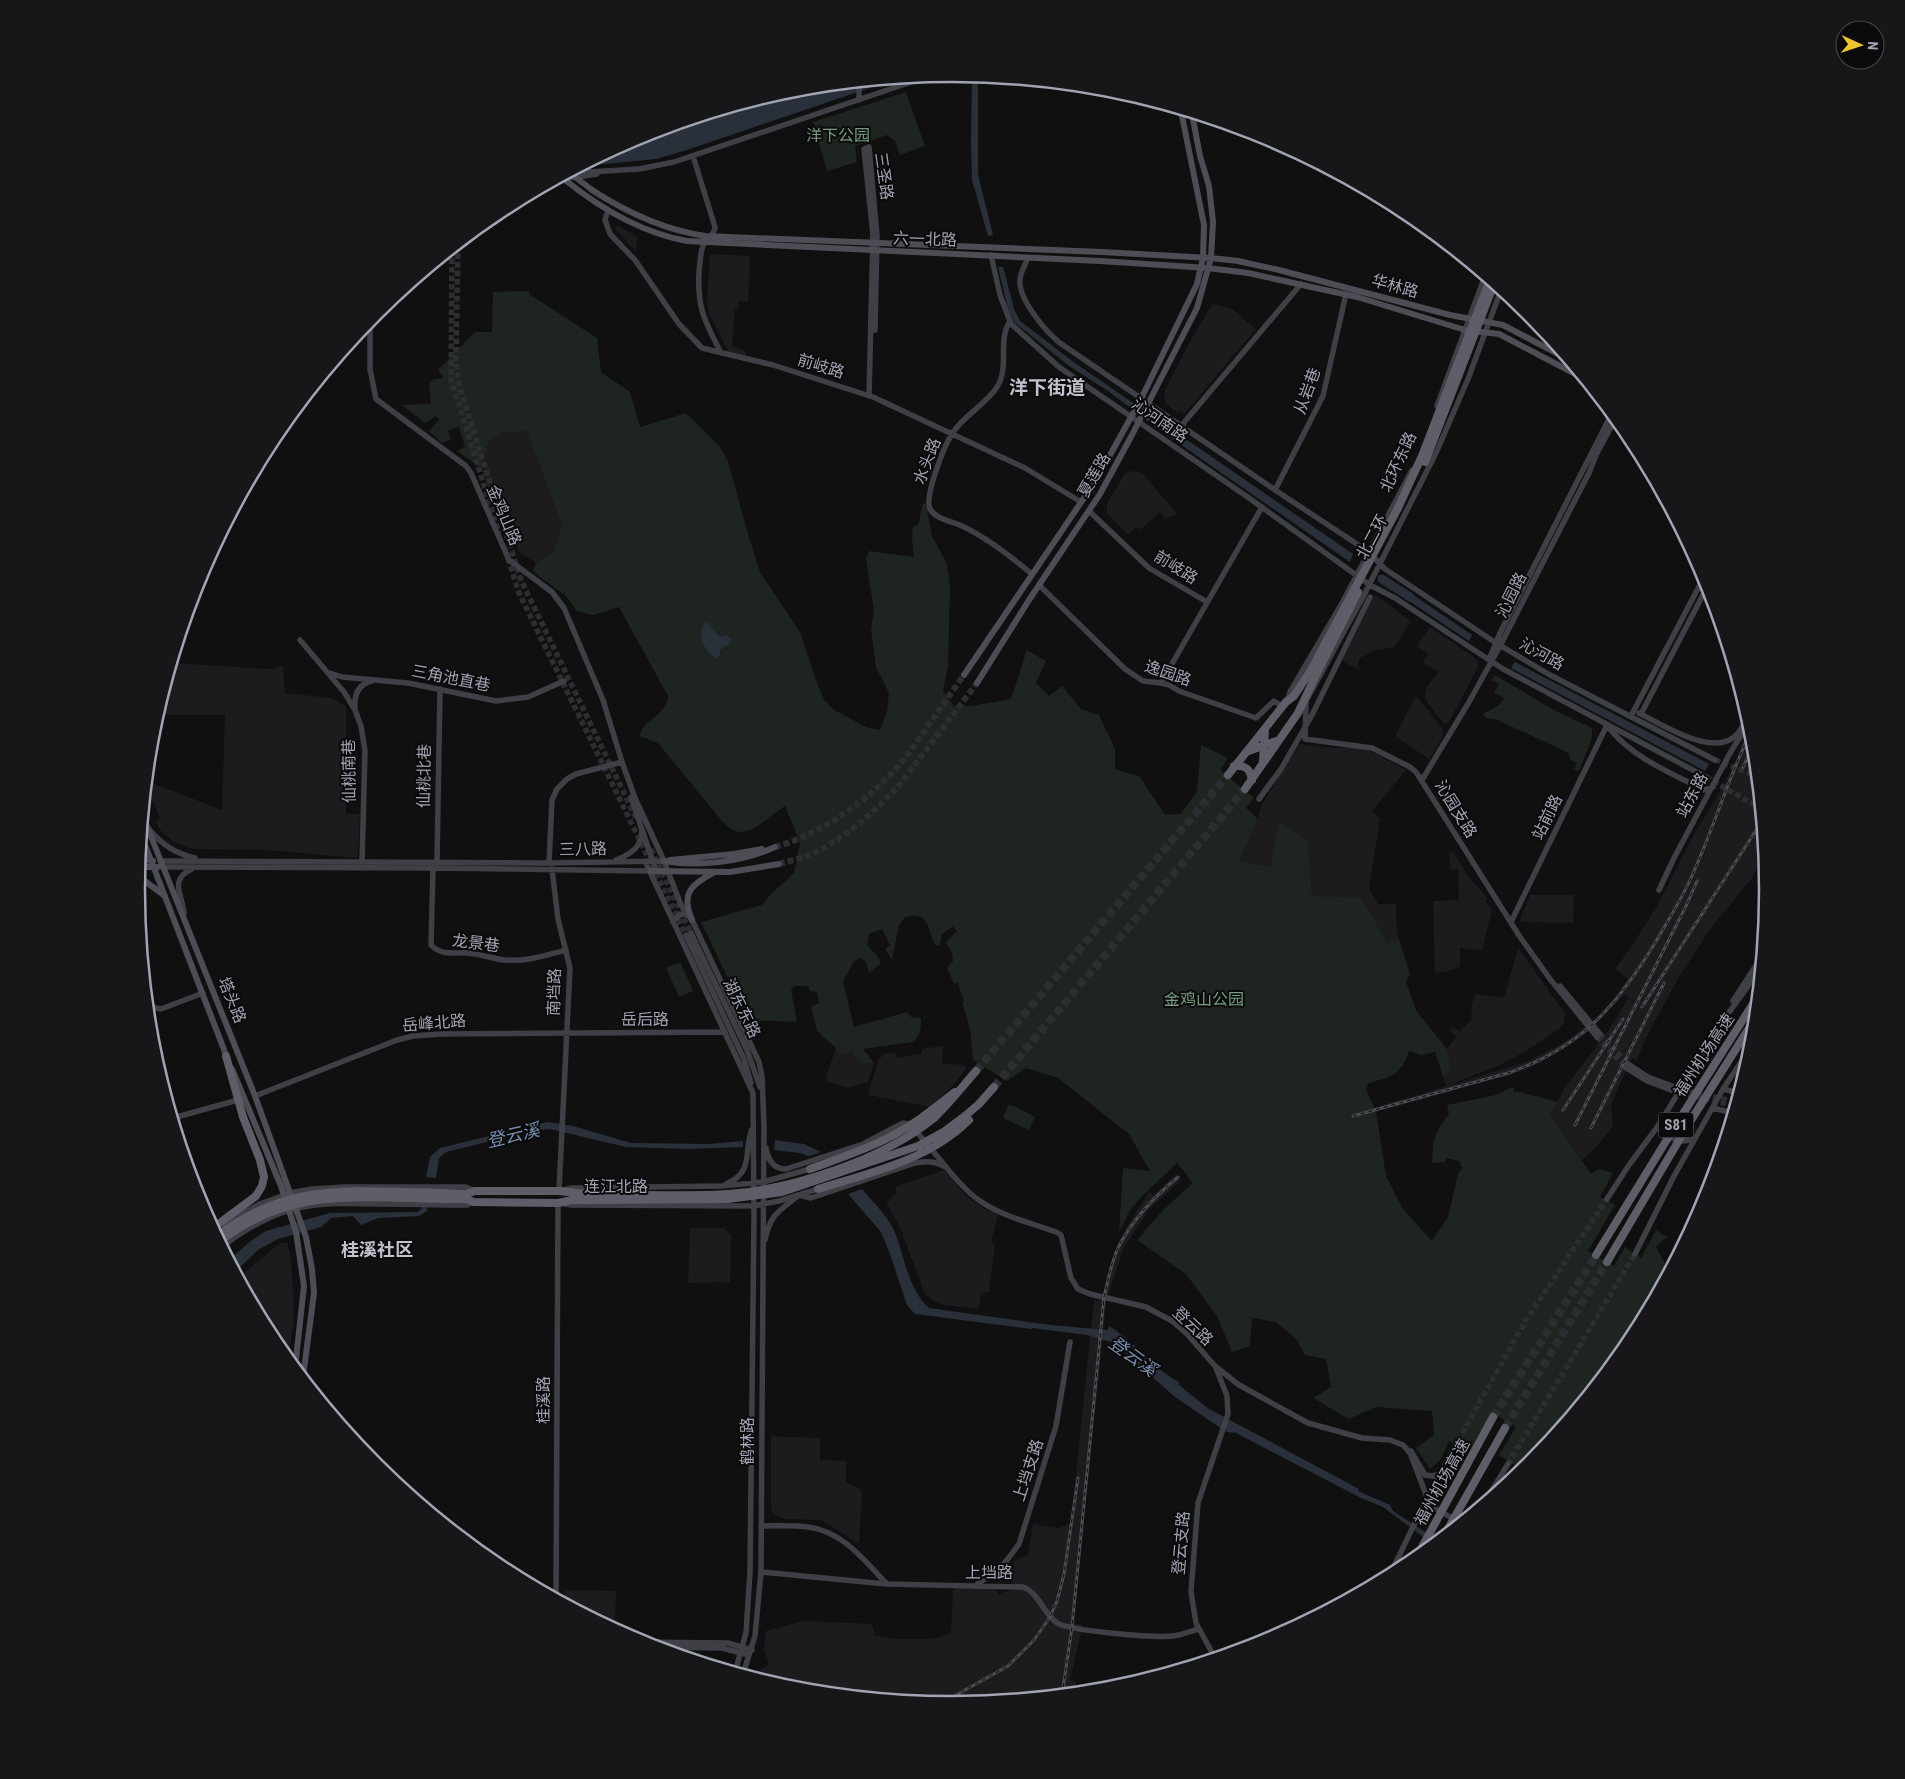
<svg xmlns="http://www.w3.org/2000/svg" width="1905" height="1779" viewBox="0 0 1905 1779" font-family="'Roboto Condensed','Noto Sans SC',sans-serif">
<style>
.built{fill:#1c1c1e}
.green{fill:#1e2520}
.water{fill:#2a3039}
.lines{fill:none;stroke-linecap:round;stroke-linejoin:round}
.river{stroke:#2a3039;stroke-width:9}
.secondary-tunnel{stroke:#2d2e31;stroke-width:5.5;stroke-dasharray:5.5 3;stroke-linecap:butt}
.primary-tunnel{stroke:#2d2e31;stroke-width:6;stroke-dasharray:6 3;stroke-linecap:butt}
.highway-tunnel{stroke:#2d2e31;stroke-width:8;stroke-dasharray:8 4;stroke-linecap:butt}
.secondary{stroke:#3f4046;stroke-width:5.5}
.primary{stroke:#4d4e55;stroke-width:6}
.highway{stroke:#5d5e67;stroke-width:8}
.rail-casing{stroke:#4b4d53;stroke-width:3}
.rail{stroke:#0b0b0c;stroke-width:1;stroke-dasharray:4;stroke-linecap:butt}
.primary-bridge{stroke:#4d4e55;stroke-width:6}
.highway-bridge{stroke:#5d5e67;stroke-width:8}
.labels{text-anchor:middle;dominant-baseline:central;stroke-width:4;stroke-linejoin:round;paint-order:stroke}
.shield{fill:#0b0b0c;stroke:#747680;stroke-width:1}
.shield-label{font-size:15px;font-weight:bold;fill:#a1a4b2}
.park-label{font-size:16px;fill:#789d7f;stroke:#0b0b0c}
.street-label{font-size:16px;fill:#a1a4b2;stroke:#0b0b0c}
.water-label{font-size:18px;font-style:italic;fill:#788dad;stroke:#0b0b0c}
.neighbourhood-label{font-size:18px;font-weight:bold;fill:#c2c3ce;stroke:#0b0b0c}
.quarter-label{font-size:19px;font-weight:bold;fill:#c2c3ce;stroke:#0b0b0c}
.rim{fill:none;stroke:#a1a4b2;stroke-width:2.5}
</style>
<rect width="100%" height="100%" fill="#101011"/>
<path class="built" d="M617 226 632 233 633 235 637 237 636 252 615 229Z
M710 254 750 256 748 301 738 302V309H735L732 346 744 350 746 352 745 356 728 351 709 313 707 302Z
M1212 304 1232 309 1256 329 1184 414 1181 411 1178 414 1166 404 1164 396 1165 390 1186 349Z
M1521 306 1530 313 1542 328 1523 317Z
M527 430 562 525 553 552 536 563 519 552 509 529 503 531 481 466 488 441 502 432Z
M1134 471 1142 473 1178 515 1165 518 1160 512 1140 530 1138 528 1135 527 1128 535 1107 513V504L1125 473Z
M1377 596 1411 621 1394 647 1370 652 1360 658 1358 662 1359 669H1356L1342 660 1373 597Z
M1430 627 1474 657 1478 663 1477 669 1449 722 1444 724 1426 701 1425 696 1427 687 1438 672 1423 662 1428 654 1417 646Z
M173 663 269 669 283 666 285 693 331 698 346 706V814H360L358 858 266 850 193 849 174 842 161 831 155 821 160 819 154 802 148 804 146 797 147 781 222 810 225 715H157Z
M1416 696 1443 729 1442 738 1429 759 1395 736Z
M1749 717 1753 731 1765 852 1752 878 1706 934 1705 937 1676 982 1645 1040 1637 1061 1632 1058 1611 1104 1613 1126 1595 1148 1582 1160 1550 1114 1558 1102 1563 1090 1607 1033 1629 997 1625 994 1587 1033 1536 1065 1507 1076 1354 1118 1352 1114 1524 1063 1565 1042 1597 1017 1623 989 1621 988 1628 979 1615 969 1630 949 1657 906 1696 831 1718 795 1738 756Z
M1299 744 1331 748 1351 747 1365 748 1406 770 1372 811 1380 819 1369 889 1378 904H1396L1397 934 1399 939 1387 944 1361 897 1312 896 1308 842 1279 821 1270 866 1239 862 1258 819 1261 806Z
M1449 852 1454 853 1468 876 1488 899 1485 902 1492 909 1482 950 1460 948V966L1453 970 1435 973 1433 901 1459 900 1458 869H1450Z
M1530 895H1574L1573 923 1520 922 1521 917Z
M1518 948 1565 1013 1564 1023 1559 1029 1526 1051 1500 1065 1446 1086 1443 1076 1451 1070 1447 1049 1456 1037 1450 1031 1452 1028 1460 1031 1472 1019 1471 1007 1475 994 1504 998Z
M943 1046 942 1063 963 1065 967 1068 953 1085 930 1107 868 1095 879 1059 884 1054 896 1052 897 1058 921 1054 922 1049Z
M836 1048 850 1051 860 1061V1064L874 1063 868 1082 848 1088 828 1082 826 1077Z
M944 1170 967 1197 985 1209 998 1215 991 1241 995 1245 989 1291 981 1293 979 1309 943 1305 932 1300 925 1294 901 1230 886 1202 892 1199 891 1196 897 1194 895 1187Z
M1177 1174 1181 1180 1150 1208 1123 1249 1106 1303 1074 1624H1081V1633L1070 1680 1076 1682 1074 1693 953 1705 793 1690 755 1678V1674L769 1664 764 1650 766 1631 803 1621 872 1624 875 1635 894 1639H931L951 1634 953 1590 958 1588 995 1589 999 1594 1011 1590 1014 1561 1028 1555 1033 1524 1059 1528 1071 1523 1094 1300 1099 1301 1103 1293 1118 1243 1131 1220 1150 1191 1153 1195Z
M690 1228H725L731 1236 730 1282 688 1283Z
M280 1243H287L291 1258 293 1289 294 1320 288 1359 274 1342 239 1277Z
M771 1436 820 1438V1460L846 1461V1482L862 1490 859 1544 822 1520 785 1519 773 1514 771 1508Z
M565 1590 616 1591 615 1630 565 1603Z
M681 1655 704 1656 709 1664Z"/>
<path class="green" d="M906 92 925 146 900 155 895 141 887 135 855 146 857 162 827 171 813 122Z
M734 107 733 111 669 133 638 137Z
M529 291V294L597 338 601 372 630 392 640 427 686 413 719 446 728 461 747 531 760 572 800 632 818 686 824 700 834 710 868 728 880 730 887 712 889 693 876 667 871 630 874 610 866 559 869 551 914 557 912 538 913 527 918 525 923 503 926 504 932 536 947 564 950 584 948 666 943 691 954 706H971L1011 699 1027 650 1046 661 1036 683 1049 696 1062 686 1081 709 1099 715 1115 749V769L1140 777 1165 815 1180 814 1197 792 1201 745 1228 758 1220 770 1254 798 1246 808 1258 819 1239 862 1270 866 1279 821 1308 842 1312 896 1361 897 1387 943 1399 939 1410 974 1406 982 1417 1012 1447 1049 1451 1070 1443 1076 1435 1052 1421 1055 1409 1051C1402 1074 1391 1077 1369 1083L1366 1089 1376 1112 1386 1176 1403 1209 1432 1241 1448 1217 1458 1174 1462 1168 1459 1161 1446 1158 1445 1162 1432 1163C1434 1137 1433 1135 1449 1114L1447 1105 1492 1096 1514 1087V1092H1519L1558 1102 1550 1114 1591 1174 1599 1169 1613 1173 1600 1197 1615 1205 1588 1251 1614 1266 1625 1247 1641 1258 1656 1230 1667 1237 1656 1247 1666 1266 1680 1250 1631 1343 1529 1467 1524 1471 1499 1455 1516 1427 1492 1412 1467 1453 1449 1441 1441 1459 1430 1469 1416 1448 1434 1435 1432 1411 1376 1407 1349 1419 1313 1398 1331 1387 1326 1359 1305 1355 1296 1339 1276 1322 1252 1318 1250 1346 1232 1352 1217 1316 1186 1274 1137 1240 1164 1209 1193 1183 1177 1163 1139 1199 1129 1212 1119 1233 1123 1168 1150 1171 1129 1134 1058 1078 1026 1068 1007 1081 973 1060 970 1029 962 1002 964 1001 958 983 954 984 947 968 953 961 952 953 946 942 957 931 953 926 942 934 940 945 936 946C927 933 932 910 905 917L899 925 892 960 885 949 890 945 882 929 869 934 867 945 879 958 880 964 869 973 866 962 861 958 854 961 843 982 854 1027 907 1012 911 1017 921 1018C921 1027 921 1037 912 1042L863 1049 874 1063 860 1064V1061L851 1052 844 1055 843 1053 837 1052V1049L817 1031 811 1007 819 1003 817 992 810 991 808 986H795L791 989 797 1022 748 1020 701 922 762 905 772 893 794 873 800 843 785 806C772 814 750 837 735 831 730 829 726 824 722 821L658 743 640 736C641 721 667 716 668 696L619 607 593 615 577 611 565 595 537 575 533 570 536 563 553 552 562 525 527 431 502 432 489 441 481 466H478L457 451 465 447 459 427 448 430 451 439 442 443 429 431 439 420 436 416 425 423 402 405 431 404 429 383 434 379 444 378 438 370 475 332H492L493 292Z
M1495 675 1554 710 1592 728V738L1579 771 1574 769 1577 763 1570 760 1569 753 1495 719 1486 718 1483 714 1499 705 1504 698 1494 693 1499 684 1491 680Z
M680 962 693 991 679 997 666 968Z
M1009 1104 1035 1117 1029 1130 1003 1118Z"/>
<path class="water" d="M972 76H978V175L993 235 988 236 972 180 971 141Z
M896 79 687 150 656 159 584 166 638 137 669 133 733 111 734 107 794 89Z
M998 267H1003L1004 270 1014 309 1020 321 1075 363 1353 554 1350 562 1164 433 1108 391 1069 366 1014 322 1008 309Z
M1403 588 1472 635 1469 641 1400 595Z
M706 622 718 635 722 637 726 635 732 639 730 643 720 650V654L716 658C704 653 695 631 706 622Z
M1515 662 1709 764 1705 771 1511 668Z
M547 1122 573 1126 631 1143 708 1144 743 1141V1147L689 1149 626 1147 550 1129 527 1132 446 1152 439 1158 436 1178 426 1177 430 1157 440 1148Z
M775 1140 804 1144 821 1152 809 1156 800 1153 774 1150Z
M862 1189C873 1202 886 1214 894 1230 905 1256 907 1288 929 1308L1050 1325 1108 1330 1109 1326C1135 1341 1152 1368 1179 1382V1385L1209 1409 1359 1489 1358 1491 1390 1505 1393 1511 1439 1541 1434 1545 1383 1507 1361 1498 1236 1433 1227 1432 1222 1429 1175 1397 1114 1343 1087 1335 1033 1328 1031 1329 915 1314 907 1305 890 1254 881 1232 848 1194Z
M428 1202 427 1211 419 1216 378 1218 361 1225 353 1216 331 1218 321 1227 278 1239 258 1250 236 1271 230 1259 252 1240 266 1231 330 1213 418 1212Z"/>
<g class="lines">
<path class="river" d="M1382 579 1410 597"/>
<path class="secondary-tunnel" d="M458 245 456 363 460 389 521 580 637 820
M452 250 451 380 499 533
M508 558 519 593 686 935
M1715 760 1757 776
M1706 777 1760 808
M651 849 691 933
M1600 1034 1628 1064
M1597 1037 1626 1068
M1672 1086 1734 1102
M1671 1090 1735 1106
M1454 1448 1525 1322 1607 1199
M1508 1464 1635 1254"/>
<path class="primary-tunnel" d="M775 847C825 833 873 797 906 757L964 675
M779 864C789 861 799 859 809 855 842 841 873 813 898 787L977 683"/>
<path class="highway-tunnel" d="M976 1071 1228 775
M994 1087 1245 789
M1493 1417 1596 1255
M1505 1428 1607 1262"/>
<path class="secondary" d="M859 100V83
M869 147 864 149 873 235 869 396
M869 147 877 236 875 330
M693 156 715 227C714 238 704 239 702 249 700 257 700 265 699 272 697 309 705 321 721 353
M572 173 639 169 674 162 929 76
M562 179 597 174
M608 210 605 220 610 234 635 260 679 324 702 348 773 365 873 397 1025 468 1081 502
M991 255 1000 295 1011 324 1059 367 1249 498 1370 585 1395 598 1503 669 1706 777
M1028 258C1025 265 1020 273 1020 280 1018 299 1046 332 1060 343L1275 490 1369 552 1385 569 1496 643 1550 675 1715 760
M370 320V369L376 399 466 466 471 473 509 560 552 592 564 608 603 700 622 762 635 798 664 861
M1010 321C997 341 1010 367 997 387 986 404 966 414 954 431 945 443 924 496 930 509 936 519 950 521 960 525 986 537 1010 556 1032 574
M1437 406 1485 276
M1181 426 1301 284
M1275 490 1323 396 1346 294
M1089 511 1149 568 1207 602
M1039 585 1125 669 1143 681 1161 683 1169 685 1179 691 1256 718 1274 701 1283 707
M300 640 344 692 355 710 361 726 365 751 362 862
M1490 657 1500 633 1612 413
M330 673 342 677 408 683 496 701 528 697 564 681
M1161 683 1262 507
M440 689 437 863 433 868 431 945C441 956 455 952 468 953 480 954 493 959 505 960 526 962 547 955 566 950
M1287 701 1290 692 1341 605 1412 470
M1306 701 1364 595 1436 453 1468 379 1501 290
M1306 703 1305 739 1372 748 1410 767 1416 772 1520 937 1550 979 1597 1037
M355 708C354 694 359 684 372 681
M1639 713C1663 725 1723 765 1742 727
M1641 714 1706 589 1699 586
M1631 716 1705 575
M1609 728C1633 758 1671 773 1704 790L1713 787
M1422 780 1469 702 1500 646 1589 473 1596 455 1616 418
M631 797 656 871
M1259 799 1281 769 1312 715 1370 597
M149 829C161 844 176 854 195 858
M616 860C631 854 642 847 642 830
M160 861 549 863 664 861 681 905 692 920 759 1062 762 1076 764 1126 761 1572 755 1636 743 1674
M645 861 753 1093 754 1217 750 1572 746 1633 735 1672
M549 863 552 800 557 789 567 779 576 774 622 762
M163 867 433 868 650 871
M552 869 558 919 570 968 559 1191 572 1188 721 1186 763 1182 810 1169
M1659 890 1674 858 1729 755 1741 735 1748 714
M184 914C183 895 168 880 192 869
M673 922 679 915 688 914
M1511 922 1607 725
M691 933 747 1050 760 1087
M686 935 744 1059 751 1083
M1560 986 1600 1034
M148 1001 152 1007 161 1009 203 993
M1733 1001 1762 956
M1628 1064 1648 1077 1672 1086
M1626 1068 1647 1081 1671 1090
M1723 1089 1739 1093
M255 1096 397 1040 413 1036 440 1034 725 1032
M1734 1102H1736
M1713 1108 1733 1113
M1666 1117 1664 1129C1671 1141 1682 1143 1694 1139
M173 1118 238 1100
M766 1148C768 1160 773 1169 786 1169L863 1144 903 1123 909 1124C932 1146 955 1184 980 1201 1001 1216 1031 1223 1056 1232L1061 1235 1071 1278 1078 1289 1090 1294 1146 1307 1172 1321 1187 1334 1215 1366 1239 1385 1308 1423 1362 1438 1390 1440 1403 1445 1410 1453 1430 1505 1460 1523
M726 1184C755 1172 743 1151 752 1129
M1607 1199 1629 1165 1658 1126 1720 1025 1761 968
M224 1224 260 1204 290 1193 312 1189 344 1187H466L475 1191
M765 1240C771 1212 779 1212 799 1195L811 1198 915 1163C928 1161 934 1161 946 1167
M223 1246C243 1231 266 1217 290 1210 320 1202 351 1203 382 1204 410 1204 438 1205 467 1205L474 1202
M1635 1254 1674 1176 1723 1089 1753 1044
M1411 1451 1425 1475 1432 1476 1440 1474
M1483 1505 1508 1464
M761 1526C777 1526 793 1525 808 1527 842 1531 864 1560 886 1583
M761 1572 886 1584 1023 1587C1038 1592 1044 1614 1057 1623 1070 1631 1155 1638 1173 1636 1182 1635 1190 1631 1199 1629
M1389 1577 1421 1510 1454 1448
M975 1586 1004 1564 1019 1544 1056 1426 1070 1342
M556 1598 558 1203 572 1205 753 1206 779 1201 818 1189
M637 1642 728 1643 752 1650
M653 1647 722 1648 745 1654
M1215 1658 1196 1623 1191 1592 1198 1503 1228 1414 1227 1396 1216 1368"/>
<path class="primary" d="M565 180C600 208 642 233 687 241L1100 261 1208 268 1248 273 1357 297 1465 330 1499 334 1583 378
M592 190C626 212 665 230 705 236L1102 252 1211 258 1238 261 1279 270 1450 315 1503 325 1566 358
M964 675 1086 495 1109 457 1141 399 1197 284 1203 258 1204 225 1181 111
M977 683 1029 600 1100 494 1133 433 1197 308 1211 258 1213 222 1209 186 1200 156 1192 114
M144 819 255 1096 306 1237 312 1269 314 1293 303 1377
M142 837 228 1060
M140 860 153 861
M670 860 734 854 762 849
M664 861C700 867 742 862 775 847
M139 867H158
M650 871 730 872 779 864
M138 876 165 896
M692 920C681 894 690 885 713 873
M232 1069 281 1186 296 1232 304 1286 295 1368"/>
<path class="highway" d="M1246 752 1279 740
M1263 762 1265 729
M1234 766C1246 765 1250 769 1252 780
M1228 775 1286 702 1294 696 1311 670
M1245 789 1298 713 1317 673
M932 1110 955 1092
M965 1116 979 1104 994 1087
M934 1118C950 1103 962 1087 976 1071
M443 1193 466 1194 475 1191H559L588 1194
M442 1199H466L474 1202 558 1203 572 1200H588
M213 1228 256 1196 262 1186 264 1177 260 1160 243 1117 226 1056"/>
<g class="rail-casing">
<path id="rail" d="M1743 767 1754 744
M1642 1007 1762 821
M1563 1110 1623 1019
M1353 1116 1508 1073C1581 1048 1616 1007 1655 943 1667 922 1680 902 1690 880 1713 831 1728 778 1752 729
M1575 1125 1687 904 1697 881
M1591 1128 1664 983
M1062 1695 1072 1627 1104 1297C1108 1281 1111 1263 1118 1248 1132 1220 1154 1197 1178 1177
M940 1704 1008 1666 1034 1640 1050 1617 1057 1601 1064 1574 1078 1478"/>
</g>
<use href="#rail" class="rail"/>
<path class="primary-bridge" d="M570 173 592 190
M562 178 565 180"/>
<path class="highway-bridge" d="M1425 462 1494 284
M1311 670 1398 508 1422 456 1490 280
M1317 673 1358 592
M810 1169C856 1152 893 1141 932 1110
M818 1189C870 1173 929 1160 969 1120
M588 1194C635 1194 683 1197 729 1194 794 1189 884 1159 934 1118
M588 1200 728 1199 782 1192 918 1146 945 1131 965 1116
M217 1236C291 1180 356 1192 443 1193
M220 1241C292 1186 358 1198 442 1199
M1596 1255 1679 1120 1758 996
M1607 1262 1688 1125 1756 1017
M1444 1536 1505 1428
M1415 1560 1493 1417"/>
</g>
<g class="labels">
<rect class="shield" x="1658.5" y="1112.5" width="35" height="25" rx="4"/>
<g class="shield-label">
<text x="1676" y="1125">S81</text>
</g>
<g class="park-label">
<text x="838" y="135">洋下公园</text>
<text x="1204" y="999">金鸡山公园</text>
</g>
<g class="street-label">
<text transform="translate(884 176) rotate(82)">三圣路</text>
<text transform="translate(925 239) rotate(2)">六一北路</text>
<text transform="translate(1395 286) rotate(15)">华林路</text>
<text transform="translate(821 366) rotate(17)">前岐路</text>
<text transform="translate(1307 391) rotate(-70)">从岩巷</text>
<text transform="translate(1160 420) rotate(35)">沁河南路</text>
<text transform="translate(927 461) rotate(-69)">水头路</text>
<text transform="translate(1398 462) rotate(-65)">北环东路</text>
<text transform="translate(1094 475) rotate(-60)">夏莲路</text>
<text transform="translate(504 515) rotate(67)">金鸡山路</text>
<text transform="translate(1372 537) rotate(-62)">北二环</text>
<text transform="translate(1176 567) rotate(32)">前岐路</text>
<text transform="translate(1511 595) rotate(-63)">沁园路</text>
<text transform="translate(1542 654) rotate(29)">沁河路</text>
<text transform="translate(1168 673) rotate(19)">逸园路</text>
<text transform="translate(451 678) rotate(11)">三角池直巷</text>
<text transform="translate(349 771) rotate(-91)">仙桃南巷</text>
<text transform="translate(424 776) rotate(-89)">仙桃北巷</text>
<text transform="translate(1692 795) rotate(-62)">站东路</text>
<text transform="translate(1456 809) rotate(58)">沁园支路</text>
<text transform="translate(1547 817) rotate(-64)">站前路</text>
<text transform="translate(583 849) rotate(-1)">三八路</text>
<text transform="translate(476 943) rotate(7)">龙景巷</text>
<text transform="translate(554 992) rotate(-88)">南垱路</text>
<text transform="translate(232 1000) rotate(68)">塔头路</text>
<text transform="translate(742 1008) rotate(64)">湖东东路</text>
<text x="645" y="1019">岳后路</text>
<text transform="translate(434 1023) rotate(-5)">岳峰北路</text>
<text transform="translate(1704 1055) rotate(-57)">福州机场高速</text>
<text x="616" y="1186">连江北路</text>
<text transform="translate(1193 1326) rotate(43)">登云路</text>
<text transform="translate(543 1400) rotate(-90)">桂溪路</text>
<text transform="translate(747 1441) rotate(-90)">鹤林路</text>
<text transform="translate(1028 1470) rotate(-72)">上垱支路</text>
<text transform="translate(1442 1482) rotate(-61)">福州机场高速</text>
<text transform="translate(1181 1543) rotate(-85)">登云支路</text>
<text x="989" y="1572">上垱路</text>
</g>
<g class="water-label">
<text transform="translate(513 1135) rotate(-13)">登云溪</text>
<text transform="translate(1133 1356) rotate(36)">登云溪</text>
</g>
<g class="neighbourhood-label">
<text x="377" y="1249">桂溪社区</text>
</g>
<g class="quarter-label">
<text x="1047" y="387">洋下街道</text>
</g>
</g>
<path d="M0 0H1905V1779H0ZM145 889a807 807 0 1 1 1614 0a807 807 0 1 1-1614 0Z" fill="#171719" fill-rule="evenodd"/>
<path class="rim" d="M145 889a807 807 0 1 1 1614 0a807 807 0 1 1-1614 0Z"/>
<g transform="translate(1860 45) rotate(93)"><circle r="24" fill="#0b0b0c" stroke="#47484e"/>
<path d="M0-4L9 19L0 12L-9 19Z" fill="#edc42b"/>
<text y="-8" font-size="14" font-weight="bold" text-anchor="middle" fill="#a1a4b2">N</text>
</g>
</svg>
